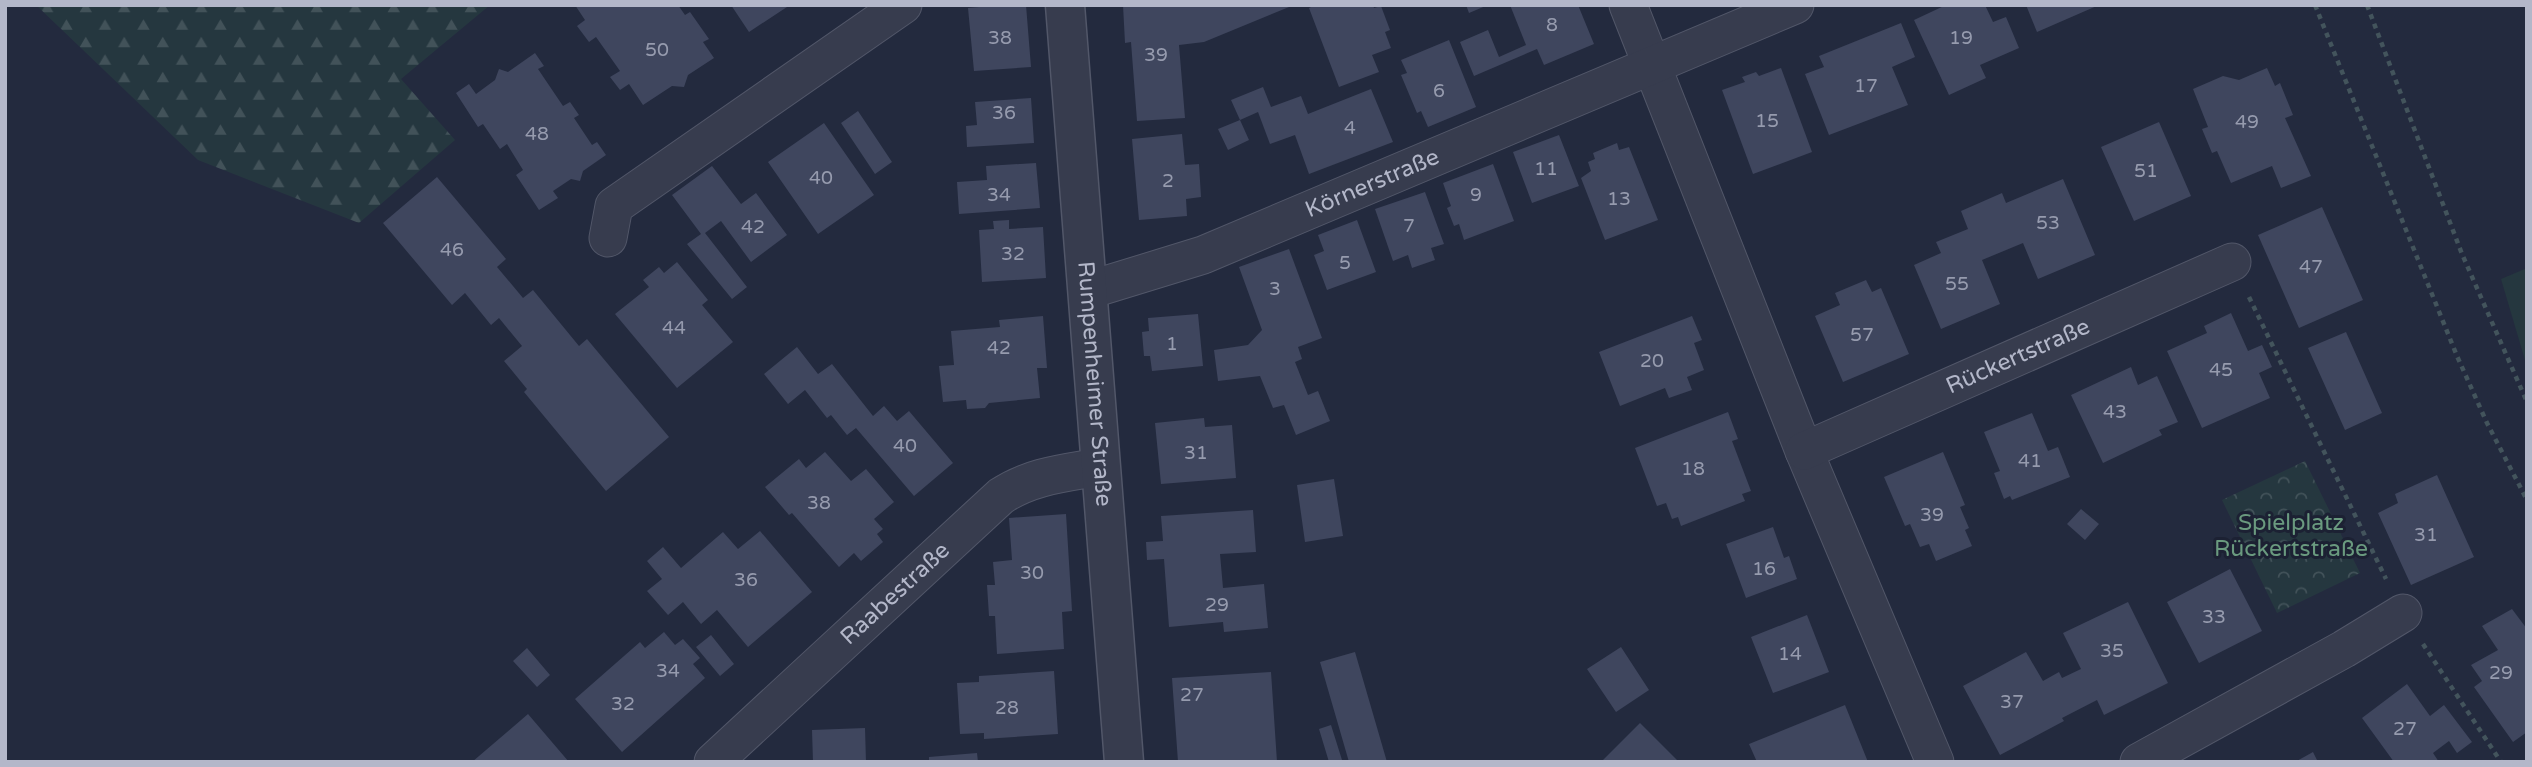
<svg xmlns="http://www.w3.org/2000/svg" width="2532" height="767" viewBox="0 0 2532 767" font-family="'Varela Round',sans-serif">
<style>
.grass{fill:#25373f}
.forest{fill:url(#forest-firs)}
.park{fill:url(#park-crowns)}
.building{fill:#3f465e}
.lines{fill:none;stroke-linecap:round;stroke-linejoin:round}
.minor-casing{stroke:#525769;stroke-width:39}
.tertiary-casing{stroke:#525769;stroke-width:41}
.path{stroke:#43545c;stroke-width:4.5;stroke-dasharray:5 5;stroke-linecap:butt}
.minor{stroke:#373c4e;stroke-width:37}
.tertiary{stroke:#373c4e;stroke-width:38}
.labels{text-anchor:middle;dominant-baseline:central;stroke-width:6;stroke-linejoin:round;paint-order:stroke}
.number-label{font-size:19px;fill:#969bae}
.street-label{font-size:23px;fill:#b3b7c9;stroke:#1c2133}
.park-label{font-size:23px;fill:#6a9a7f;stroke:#1c2133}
</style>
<defs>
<pattern id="forest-firs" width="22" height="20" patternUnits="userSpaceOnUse" patternTransform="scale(1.75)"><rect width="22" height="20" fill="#25373f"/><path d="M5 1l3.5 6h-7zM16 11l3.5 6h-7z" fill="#425259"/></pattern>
<pattern id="park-crowns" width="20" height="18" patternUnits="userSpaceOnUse" patternTransform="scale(1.75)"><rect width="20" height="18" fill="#25373f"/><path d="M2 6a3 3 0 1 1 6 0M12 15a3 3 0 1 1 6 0" fill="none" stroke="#425259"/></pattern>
</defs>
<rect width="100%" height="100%" fill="#232a3e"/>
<path class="grass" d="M2527 268V367L2501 279Z"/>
<path class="forest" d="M36 5H490L401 79 455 140 359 223 198 160Z"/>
<path class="park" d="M2305 461 2360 573 2277 613 2222 500Z"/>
<path class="building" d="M575 5H678L685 15 690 12 709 39 703 42 714 58 688 75 684 87 672 86 643 105 629 84 620 90 610 77 620 71 596 37 589 42 577 26 585 20Z
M731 5H790L749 32Z
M1002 5H1026L1031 67 974 71 968 8Z
M1123 5H1294L1204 42 1179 45 1185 118 1137 121 1131 42 1125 43Z
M1315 5H1373L1374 8 1381 6 1390 30 1385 32 1391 48 1372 55 1379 72 1339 87 1309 8Z
M1466 5H1488L1469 13Z
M1510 5H1578L1594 44 1544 65 1537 49 1474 76 1460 42 1488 30 1499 57 1526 45Z
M1946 5H1985L1993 22 2006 17 2019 48 1980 65 1986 78 1949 95 1914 20Z
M2026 5H2099L2037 32Z
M1901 23 1915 57 1892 67 1908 105 1829 135 1805 74 1824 67 1819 56Z
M1449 40 1476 107 1428 127 1421 111 1417 113 1401 75 1407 73 1401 60Z
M535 53 544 66 538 69 563 106 570 102 579 115 574 118 592 145 597 142 606 155 583 171 580 181 571 179 553 191 558 198 539 210 516 175 523 170 507 144 500 149 483 124 478 127 456 93 469 84 476 94 495 80 499 69 508 72Z
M1781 68 1812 152 1753 174 1722 90 1745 82 1742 77 1756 72 1759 76Z
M2267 68 2275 86 2280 83 2293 115 2285 118 2311 176 2281 188 2272 166 2231 183 2217 151 2212 153 2202 129 2208 127 2193 89 2223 76 2239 80Z
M1263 87 1271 107 1301 96 1308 114 1371 89 1393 142 1309 174 1295 135 1270 144 1258 112 1240 120 1231 100Z
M1031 98 1034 143 967 147 966 126 977 125 975 102Z
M858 111 892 162 875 174 841 123Z
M1240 120 1249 140 1228 150 1218 129Z
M2159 122 2191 196 2134 221 2101 147Z
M824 123 874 195 818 234 768 162Z
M1182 134 1185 165 1199 164 1201 197 1186 199 1187 216 1139 220 1132 139Z
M1559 135 1579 186 1532 203 1513 152Z
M1617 143 1619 150 1629 147 1658 220 1605 240 1581 178 1591 171 1588 162 1595 159 1593 153Z
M1036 163 1040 208 959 214 957 182 987 180 986 166Z
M1493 164 1514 221 1464 240 1459 224 1454 226 1447 208 1451 206 1443 183Z
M712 166 741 204 756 193 787 235 751 262 721 221 705 233 747 287 732 299 687 244 701 234 672 195Z
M437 177 506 259 497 267 523 298 533 290 579 346 587 339 669 437 606 491 524 392 527 389 504 361 522 346 499 318 491 325 465 293 452 305 383 223Z
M2063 179 2095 255 2038 279 2023 243 1982 260 2000 304 1941 329 1914 265 1941 253 1936 242 1968 229 1961 211 2002 193 2006 203Z
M1425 192 1444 244 1431 248 1435 260 1412 268 1408 255 1393 261 1375 209Z
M2322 207 2363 300 2299 328 2258 235Z
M1009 220V229L1043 227 1046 278 982 282 979 230 994 229 993 221Z
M1357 220 1376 272 1327 290 1314 255 1324 251 1318 235Z
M1289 249 1322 338 1298 347 1302 359 1295 362 1308 395 1318 391 1330 421 1296 435 1284 405 1273 408 1260 376 1218 381 1214 350 1248 345 1262 330 1239 267Z
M677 262 708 300 702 305 733 342 677 388 615 314 649 287 643 280 659 267 664 273Z
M1866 280 1872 292 1881 288 1909 354 1843 382 1815 316 1840 305 1835 293Z
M2231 313 2248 351 2262 345 2272 367 2259 373 2270 398 2202 428 2167 351 2207 333 2204 326Z
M1198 314 1203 366 1152 371 1150 356H1144L1142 332 1149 331 1148 318Z
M1043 316 1047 368H1037L1040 398 989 403 985 408 967 409 966 400 943 402 939 366 954 365 951 331 1000 327 999 320Z
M1692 316 1702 340 1694 343 1704 370 1687 377 1692 390 1669 398 1665 388 1620 406 1599 352Z
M2346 332 2382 413 2345 430 2308 348Z
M797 347 818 374 832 364 873 416 884 406 897 421 909 411 953 463 914 496 856 428 847 435 831 415 827 418 805 390 788 404 764 374Z
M2131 367 2138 385 2157 376 2178 422 2159 430 2162 435 2103 463 2071 395Z
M1728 412 1738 439 1732 441 1751 491 1742 494 1745 501 1681 526 1678 517 1672 519 1666 503 1657 506 1635 448Z
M2032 413 2048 451 2058 447 2070 477 2012 500 2010 496 2004 499 1994 473 2000 471 1984 432Z
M1204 418 1205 427 1232 425 1236 478 1161 484 1155 423Z
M825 452 851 481 866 469 894 502 874 519 883 529 877 534 883 542 861 561 854 553 839 567 792 513 789 515 765 487 799 459 806 468Z
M1943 452 1965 505 1960 507 1969 528 1965 530 1972 546 1936 561 1929 544 1920 547 1910 524 1905 526 1884 477Z
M2437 475 2474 557 2411 585 2378 513 2398 503 2395 494Z
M1334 479 1343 536 1305 542 1297 485Z
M2081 509 2099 524 2085 540 2067 524Z
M1253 510 1256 552 1220 554 1223 588 1264 584 1268 628 1224 632 1223 622 1169 627 1164 559 1147 560 1146 542 1163 541 1161 516Z
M1066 514 1072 611 1062 612 1064 649 997 654 995 616H989L987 585H995L993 562 1012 560 1009 518Z
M1773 527 1784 558 1789 556 1797 579 1746 598 1726 544Z
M760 531 812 592 748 647 717 610 701 624 683 602 668 615 647 591 662 579 647 561 663 547 681 568 723 532 738 549Z
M2230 569 2262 631 2199 663 2167 602Z
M2128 602 2168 683 2104 715 2097 700 2062 718 2064 721 2000 755 1963 686 2026 652 2043 681 2059 672 2062 678 2081 669 2063 633Z
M2512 609 2527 629V732L2513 742 2474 687 2482 681 2471 665 2498 650 2482 626Z
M1807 615 1829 672 1773 693 1751 637Z
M664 632 675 645 683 639 700 658 693 664 705 678 622 752 575 699 640 642 645 648Z
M711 635 734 664 720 676 696 647Z
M1621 647 1649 690 1616 712 1587 669Z
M527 648 550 675 537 687 513 661Z
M1355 652 1387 762H1349L1320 662Z
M1054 671 1058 734 984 739V733L960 734 957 683 979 682V676Z
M1271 672 1277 762H1178L1172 678Z
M2407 684 2430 716 2444 705 2472 742 2457 753 2449 741 2433 753 2439 762H2394L2362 718Z
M1845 705 1868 762H1757L1749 744Z
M528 714 569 762H472Z
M1640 723 1679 762H1601Z
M1331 725 1342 760 1337 762H1329L1319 729Z
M865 728 866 762H813L812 730Z
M2313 752 2318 762H2295Z
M977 753 978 762H929V757Z"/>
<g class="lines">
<g class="minor-casing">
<g id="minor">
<path d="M1628 5 1804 451 1935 762"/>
<path d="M608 238 614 206 903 5"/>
<path id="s1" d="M1089 290 1203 255 1795 5"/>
<path id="s2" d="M1804 451 2232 262"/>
<path id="s3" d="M713 762 1001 496C1031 476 1065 473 1099 467"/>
<path d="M2139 762 2344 649 2403 613"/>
</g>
</g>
<g class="tertiary-casing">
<g id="tertiary">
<path id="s4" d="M1065 5C1086 257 1103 510 1124 762"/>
</g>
</g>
<path class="path" d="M2315 5 2457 356 2487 423 2527 500
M2367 5 2462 254 2527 402
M2249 297 2386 579
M2423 644 2501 762"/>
<use href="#minor" class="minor"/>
<use href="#tertiary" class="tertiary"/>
</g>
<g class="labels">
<g class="number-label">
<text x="1552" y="25">8</text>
<text x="1000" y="38">38</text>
<text x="1961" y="38">19</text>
<text x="657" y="50">50</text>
<text x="1156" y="55">39</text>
<text x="1866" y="86">17</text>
<text x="1439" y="91">6</text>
<text x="1004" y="113">36</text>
<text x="1767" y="121">15</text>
<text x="2247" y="122">49</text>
<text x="1350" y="128">4</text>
<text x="537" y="134">48</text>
<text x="1546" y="169">11</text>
<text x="2146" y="171">51</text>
<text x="821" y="178">40</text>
<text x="1168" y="181">2</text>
<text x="999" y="195">34</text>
<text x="1476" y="195">9</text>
<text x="1619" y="199">13</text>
<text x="2048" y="223">53</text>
<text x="1409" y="226">7</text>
<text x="753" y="227">42</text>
<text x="452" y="250">46</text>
<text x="1013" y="254">32</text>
<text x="1345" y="263">5</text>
<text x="2311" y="267">47</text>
<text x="1957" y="284">55</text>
<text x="1275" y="289">3</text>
<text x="674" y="328">44</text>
<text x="1862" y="335">57</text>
<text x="1172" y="344">1</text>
<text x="999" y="348">42</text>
<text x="1652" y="361">20</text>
<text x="2221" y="370">45</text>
<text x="2115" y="412">43</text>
<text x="905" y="446">40</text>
<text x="1196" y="453">31</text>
<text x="2030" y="461">41</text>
<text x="1693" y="469">18</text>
<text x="819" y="503">38</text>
<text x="1932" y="515">39</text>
<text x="2426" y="535">31</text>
<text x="1764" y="569">16</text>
<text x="1032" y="573">30</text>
<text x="746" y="580">36</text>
<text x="1217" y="605">29</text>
<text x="2214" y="617">33</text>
<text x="2112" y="651">35</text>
<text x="1790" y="654">14</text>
<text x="668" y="671">34</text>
<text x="2501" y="673">29</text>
<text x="1192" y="695">27</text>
<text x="2012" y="702">37</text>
<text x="623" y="704">32</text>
<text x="1007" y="708">28</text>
<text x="2405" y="729">27</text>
</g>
<g class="street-label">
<text stroke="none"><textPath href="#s1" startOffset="303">Körnerstraße</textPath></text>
<text stroke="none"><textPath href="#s2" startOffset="234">Rückertstraße</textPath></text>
<text stroke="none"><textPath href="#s4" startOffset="380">Rumpenheimer Straße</textPath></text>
<text stroke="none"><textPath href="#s3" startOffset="248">Raabestraße</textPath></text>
</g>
<g class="park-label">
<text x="2291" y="523">Spielplatz<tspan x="2291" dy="26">Rückertstraße</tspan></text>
</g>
</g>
<rect width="2532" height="767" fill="none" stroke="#b3b7c9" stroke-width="14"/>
</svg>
